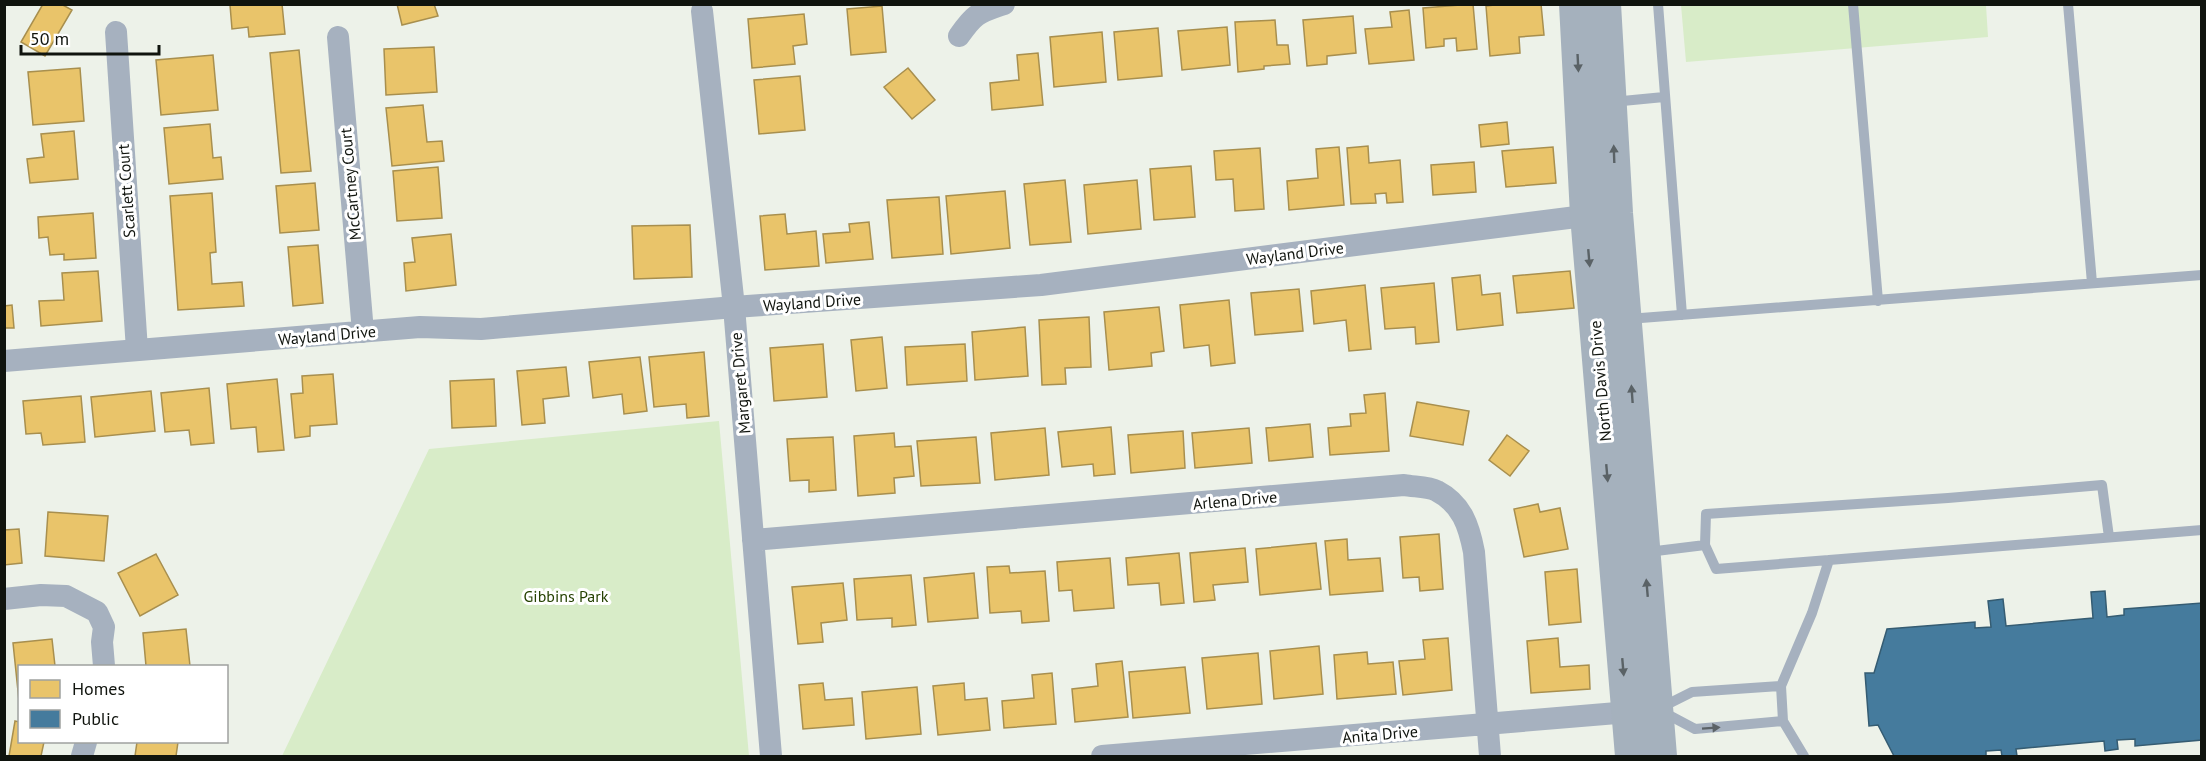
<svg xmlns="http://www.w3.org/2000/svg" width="2206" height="761" viewBox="0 0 2206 761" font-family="'PT Sans',sans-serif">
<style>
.green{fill:#d8ecc8}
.homes{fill:#e9c46a;stroke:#a88f4e;stroke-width:1.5}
.public{fill:#457b9d;stroke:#355c72;stroke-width:1.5}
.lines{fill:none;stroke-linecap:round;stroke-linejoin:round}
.lane{stroke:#a6b1bf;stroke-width:10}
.street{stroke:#a6b1bf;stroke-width:22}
.secondary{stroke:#a5b1bd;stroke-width:32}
.oneway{fill:#5a6266}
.oneway2{fill:#5b6266}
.labels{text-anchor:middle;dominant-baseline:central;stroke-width:6;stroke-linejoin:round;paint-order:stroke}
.street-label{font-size:16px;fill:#10140e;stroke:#fff}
.park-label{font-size:16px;fill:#254101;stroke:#fff}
</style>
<rect width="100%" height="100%" fill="#edf2e9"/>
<path class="green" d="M1681 5H1986L1988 37 1686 62Z
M719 421 749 756H282L429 449Z"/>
<path class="homes" d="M43 4H61L72 10 45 56 21 42Z
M282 4 285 34 249 37 248 27 232 29 230 5Z
M397 4H434L438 16 402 25Z
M1473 4 1477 49 1457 51 1456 38 1444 39V46L1426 48 1423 8Z
M1503 4H1541L1544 35 1519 37 1520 53 1490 56 1486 6Z
M882 6 886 52 851 55 847 9Z
M1409 10 1414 60 1369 64 1365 29 1392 27 1390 12Z
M804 14 807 44 793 46 795 64 752 68 748 19Z
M1353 16 1356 53 1327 56V64L1307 66 1303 20Z
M1275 20 1277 45H1288L1290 64 1264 66V69L1238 72 1235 22Z
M1227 27 1230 65 1182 70 1178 31Z
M1158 28 1162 76 1118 80 1114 32Z
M1102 32 1106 82 1054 87 1050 37Z
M434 47 437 92 386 95 384 49Z
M299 50 311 171 281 173 270 53Z
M1038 53 1043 105 992 110 990 83 1019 80 1017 55Z
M213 55 218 110 161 115 156 60Z
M80 68 84 121 33 125 28 72Z
M908 68 935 100 912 119 884 87Z
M800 76 805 130 759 134 754 80Z
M423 105 427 142 442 141 444 161 392 166 386 108Z
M1507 122 1509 144 1481 147 1479 125Z
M210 124 213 158 221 157 223 179 169 184 164 128Z
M74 131 78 179 30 183 27 159 44 157 41 134Z
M1368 146 1369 163 1400 160 1403 202 1387 203 1386 193 1375 194 1376 203 1351 204 1347 148Z
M1339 147 1344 205 1289 210 1287 181 1318 178 1316 149Z
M1553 147 1556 183 1506 187 1502 151Z
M1260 148 1264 209 1235 211 1233 179 1216 180 1214 151Z
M1474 162 1476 192 1433 195 1431 165Z
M1191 166 1195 217 1154 220 1150 169Z
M438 167 442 218 397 221 393 171Z
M1065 180 1071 242 1030 245 1024 184Z
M1137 180 1141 229 1088 234 1084 185Z
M315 183 319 230 280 233 276 186Z
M1005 191 1010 248 951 254 946 196Z
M212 193 216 252 210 253 212 284 242 282 244 306 178 310 170 196Z
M939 197 943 254 892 258 887 200Z
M93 213 96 258 64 260V254L50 255 48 237 39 238 38 217Z
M785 214 787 234 816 231 819 266 765 270 760 216Z
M869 222 873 259 826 263 823 234 850 232 849 224Z
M690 225 692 277 634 279 632 226Z
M451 234 456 285 406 291 404 263 415 262 412 238Z
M318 245 323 303 293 306 288 247Z
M98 271 102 321 41 326 39 301 64 300 62 273Z
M1570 271 1574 308 1517 313 1513 276Z
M1480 275 1482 295 1500 293 1503 325 1457 330 1452 278Z
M1434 283 1439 342 1416 344 1415 327 1385 329 1381 288Z
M1365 285 1371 349 1349 351 1346 320 1314 324 1311 291Z
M1299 289 1303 331 1255 335 1251 293Z
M1229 300 1235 363 1211 366 1209 345 1184 348 1180 305Z
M12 305 14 328H4V306Z
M1159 307 1164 351 1151 353 1152 366 1109 370 1104 312Z
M1089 317 1091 367 1065 368 1066 384 1042 385 1039 320Z
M1025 327 1028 376 975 380 972 332Z
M882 337 887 388 856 391 851 340Z
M823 344 827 397 774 401 770 348Z
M965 344 967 381 907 385 905 347Z
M704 352 709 416 687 418 686 404 654 407 649 357Z
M640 357 647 411 624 414 622 394 593 398 589 362Z
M566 367 569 396 543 399 545 423 522 425 517 371Z
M333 374 337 424 310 426V436L295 438 291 394 303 393 302 376Z
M277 379 284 450 258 452 256 427 231 429 227 384Z
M494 379 496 426 452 428 450 381Z
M209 388 214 443 191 445 189 430 165 432 161 393Z
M151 391 155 431 95 437 91 397Z
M1385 393 1389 451 1330 455 1328 428 1351 426 1350 414 1366 413 1364 395Z
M81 396 85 442 43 445 41 433 26 434 23 401Z
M1417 402 1469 411 1463 445 1410 436Z
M1310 424 1313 457 1269 461 1266 428Z
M1111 427 1115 474 1094 476 1093 464 1062 467 1058 432Z
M1045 428 1049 475 995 480 991 433Z
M1249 428 1252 463 1195 468 1192 433Z
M1183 431 1185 468 1131 473 1128 435Z
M894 433 895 447 911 446 914 476 894 478 895 493 858 496 854 436Z
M1507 435 1529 451 1510 476 1489 460Z
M833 437 836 490 809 492V480L790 481 787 439Z
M976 437 980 483 921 486 917 441Z
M1538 504 1540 512 1560 508 1568 549 1524 557 1514 509Z
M48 512 108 516 104 561 45 556Z
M19 529 22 563 4 565V530Z
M1439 534 1443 589 1420 591 1419 577 1403 578 1400 537Z
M1347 539 1348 560 1380 558 1383 591 1330 595 1325 541Z
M1316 543 1321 589 1260 595 1256 549Z
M1245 548 1248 582 1213 585 1215 600 1194 602 1190 553Z
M1179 553 1184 603 1161 605 1159 583 1128 585 1126 558Z
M156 554 178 595 140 616 118 573Z
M1110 558 1114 608 1074 611 1072 590 1059 591 1057 562Z
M1009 566 1010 573 1045 571 1049 621 1022 623 1021 611 990 613 987 567Z
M1577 569 1581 622 1549 625 1545 572Z
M974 573 978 618 928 622 924 578Z
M911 575 916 625 892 627V618L857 620 854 579Z
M843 583 847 620 821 623 823 642 798 644 792 587Z
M186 629 190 666H146L143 633Z
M1448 638 1452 690 1403 695 1399 661 1425 659 1423 640Z
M1558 638 1560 667 1589 665 1590 689 1531 693 1527 641Z
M52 639 55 666H20L19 701 13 643Z
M1319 646 1323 694 1274 699 1270 651Z
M1367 652 1368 664 1393 662 1396 694 1337 699 1334 655Z
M1258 653 1262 704 1207 709 1202 658Z
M1122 661 1128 717 1075 722 1072 689 1098 686 1096 664Z
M1185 667 1190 713 1133 718 1129 672Z
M1052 673 1056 724 1004 728 1002 701 1034 698 1032 675Z
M823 683 825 700 852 698 854 725 803 729 799 685Z
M964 683 965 700 987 698 990 730 938 735 933 686Z
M917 687 921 734 866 739 862 692Z
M15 721 20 722V742H44L41 756H9Z
M137 742H178L176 756H135Z"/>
<path class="public" d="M2105 591 2107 617 2124 615V609L2202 603V740L2135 746V739L2117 740 2118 749 2105 751 2104 741 2016 749 2017 756H2002L2001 750 1986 751V756H1894L1878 725 1869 726 1865 673H1874L1887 629 1975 622V628L1991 627 1988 601 2003 599 2006 626 2093 618 2091 592Z"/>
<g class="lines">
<path class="lane" d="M1658 4 1682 315
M1853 4 1878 301
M2068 4 2092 283
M1612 102 1664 97
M1628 319 2202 275
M1705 545 1706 514 1948 498 2102 485 2109 537
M1648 552 1705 545 1716 569 1829 560
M1660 708 1692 692 1781 686
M1663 712 1695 729 1783 721
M1804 756 1783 721 1781 686 1812 613 1829 560 2202 530"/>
<path class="street" d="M702 11 734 307 771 756
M116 32 137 350
M959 36C975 13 978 13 1004 4
M338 37 363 332
M4 361 420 327 481 329 734 307 1041 285 1600 214
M753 540 1404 485C1414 487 1428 486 1437 491 1462 504 1469 526 1474 552L1490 756
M4 599 41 595 66 596 97 612 104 627 102 642 104 666
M82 756 86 742
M1102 756 1641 711"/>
<path class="secondary" d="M1575 4 1586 215 1631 756
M1605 4 1617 213 1661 756"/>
</g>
<defs><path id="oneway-solid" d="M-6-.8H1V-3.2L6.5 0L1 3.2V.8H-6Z" transform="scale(1.5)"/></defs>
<g class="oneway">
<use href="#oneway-solid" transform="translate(1578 63) rotate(87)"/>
<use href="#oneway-solid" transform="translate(1614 154) rotate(-92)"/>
<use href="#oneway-solid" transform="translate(1589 258) rotate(85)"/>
<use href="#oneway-solid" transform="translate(1632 394) rotate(-94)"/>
<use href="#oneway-solid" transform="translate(1607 473) rotate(85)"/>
<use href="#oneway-solid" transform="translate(1647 588) rotate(-95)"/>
<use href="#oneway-solid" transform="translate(1623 667) rotate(85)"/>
</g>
<use class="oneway2" href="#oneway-solid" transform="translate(1711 728) rotate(-4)"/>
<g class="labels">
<g class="street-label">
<text transform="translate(350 184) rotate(-95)">McCartney Court</text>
<text transform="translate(126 191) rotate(-94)">Scarlett Court</text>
<text transform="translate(1295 253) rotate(-7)">Wayland Drive</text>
<text transform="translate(812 302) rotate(-4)">Wayland Drive</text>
<text transform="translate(327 335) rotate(-5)">Wayland Drive</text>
<text transform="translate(1600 381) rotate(-95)">North Davis Drive</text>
<text transform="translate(740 383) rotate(-95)">Margaret Drive</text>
<text transform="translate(1235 500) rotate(-5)">Arlena Drive</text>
<text transform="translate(1380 734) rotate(-5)">Anita Drive</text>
</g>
<g class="park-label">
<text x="566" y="596">Gibbins Park</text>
</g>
</g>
<rect width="2206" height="761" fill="none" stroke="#10140e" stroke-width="12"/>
<rect x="18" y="665" width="210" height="78" fill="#ffffff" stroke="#9fa19f" stroke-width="1.5"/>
<rect x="30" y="680" width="30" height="18" fill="#e9c46a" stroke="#9fa19f" stroke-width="1.5"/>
<text x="72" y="695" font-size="18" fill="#10140e">Homes</text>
<rect x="30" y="710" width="30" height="18" fill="#457b9d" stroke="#9fa19f" stroke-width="1.5"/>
<text x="72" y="725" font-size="18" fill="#10140e">Public</text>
<path d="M21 45v9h138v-9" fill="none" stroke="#10140e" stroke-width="3"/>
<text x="30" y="45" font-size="18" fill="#10140e" stroke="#ffffff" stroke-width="4.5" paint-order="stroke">50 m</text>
</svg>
